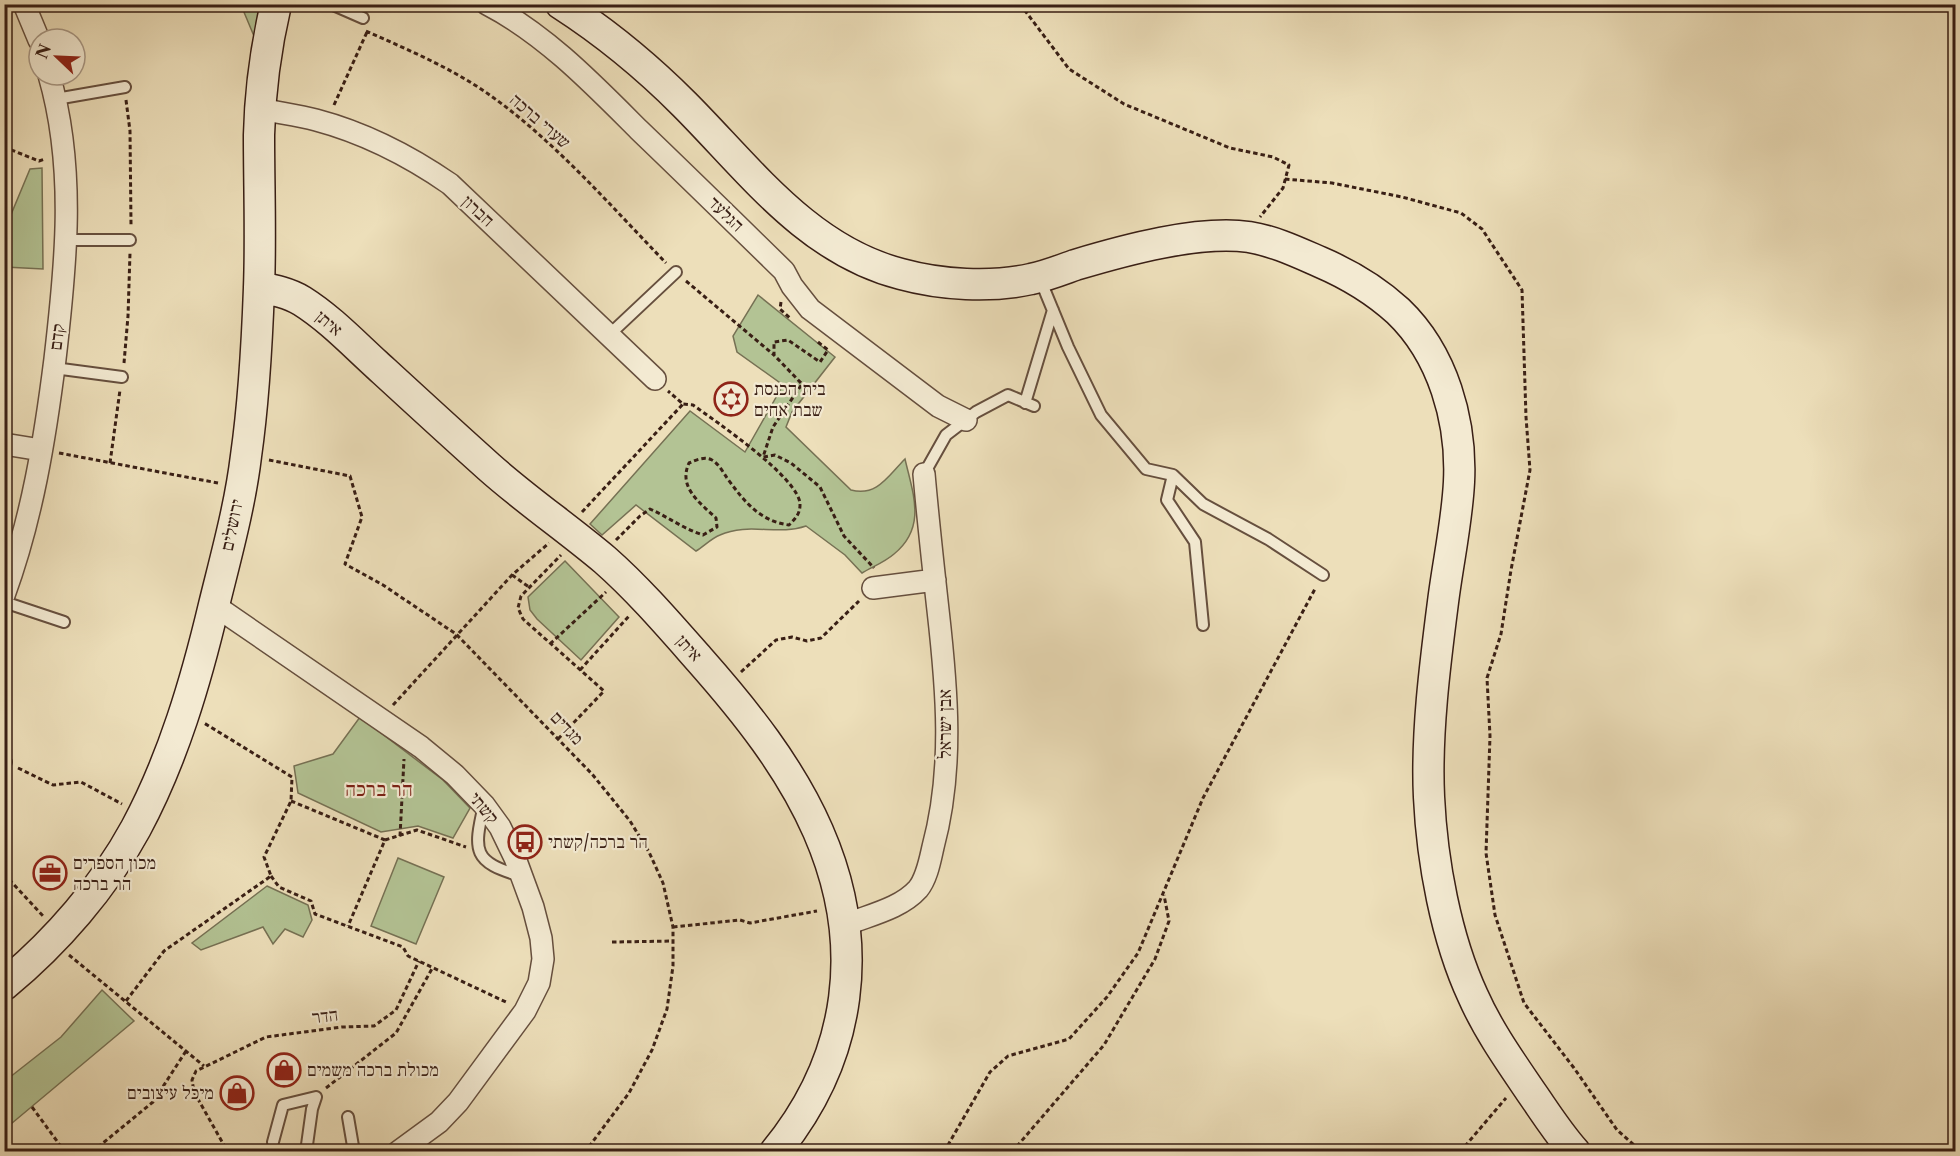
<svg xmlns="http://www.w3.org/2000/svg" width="1960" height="1156" viewBox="0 0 1960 1156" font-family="'Libre Caslon Text','Frank Ruhl Libre',serif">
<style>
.green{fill:#b3c394;stroke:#767154;stroke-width:1.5}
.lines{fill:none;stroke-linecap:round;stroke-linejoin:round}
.lane-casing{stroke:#664f3e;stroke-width:14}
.street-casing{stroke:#664f3e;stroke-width:24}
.secondary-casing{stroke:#391f15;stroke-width:33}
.path{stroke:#391f15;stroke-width:3;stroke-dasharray:4.5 3;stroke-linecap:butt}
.lane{stroke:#f3ead2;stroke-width:10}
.street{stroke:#f3ead2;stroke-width:21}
.secondary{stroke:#f3ead2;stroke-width:30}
.labels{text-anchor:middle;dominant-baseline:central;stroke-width:4.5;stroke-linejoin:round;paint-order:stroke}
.street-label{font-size:18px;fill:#391f15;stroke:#f3ead2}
.poi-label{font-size:18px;fill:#391f15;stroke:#f3ead2;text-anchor:start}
.quarter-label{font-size:21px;fill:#7a1f14;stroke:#f3ead2}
</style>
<rect width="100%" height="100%" fill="#eddfba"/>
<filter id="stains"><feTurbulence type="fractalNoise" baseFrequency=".00333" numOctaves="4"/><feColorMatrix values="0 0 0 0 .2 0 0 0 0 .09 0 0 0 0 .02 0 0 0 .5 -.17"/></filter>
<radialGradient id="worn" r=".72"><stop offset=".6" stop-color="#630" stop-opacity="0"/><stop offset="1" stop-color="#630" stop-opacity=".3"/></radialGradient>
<path class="green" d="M241 5H264L259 48Z
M42 168 43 269 5 267V229L30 169Z
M758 295 835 357 792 412 786 427 851 490C877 497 888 476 905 459 913 494 927 527 894 554 885 562 872 567 862 573L845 555 806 526C778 536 748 522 720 535 712 538 704 546 696 551L636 505 602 535 590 524 690 411 745 452 783 385 737 352 733 336Z
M565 561 619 617 581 660 537 619 530 610 528 597Z
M360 717 443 780 470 808 453 838 418 826 381 832 298 793 294 766 333 754Z
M398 858 444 877 416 944 371 926Z
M267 886 308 905 312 920 303 937 285 929 273 944 263 927 201 950 192 943Z
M102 990 134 1021 5 1129V1081L61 1037Z"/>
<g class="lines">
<g class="lane-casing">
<path id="lane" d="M331 4 363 18
M56 99 125 87
M66 240H130
M1040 279 1068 347 1101 415 1146 469 1173 475 1203 504 1268 539 1323 575
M609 335 676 272
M54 368 122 377
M1025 403 1053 310
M924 474 946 435 976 412 1008 395 1034 406
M1173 475 1167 500 1195 542 1203 625
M4 602 64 622
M4 761 6 762
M484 805C473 852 473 862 521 876
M348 1117 354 1152
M273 1142 283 1105 316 1097 312 1109 306 1152"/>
</g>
<g class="street-casing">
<path id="street" d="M24 4 39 40
M487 4C545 34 593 84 639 130 688 177 736 224 784 271L792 286 810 309 938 406 966 420
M261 109C279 113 298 115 316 120 365 133 408 155 450 184L655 379
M4 444 41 450
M873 588 935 580
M4 595C32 519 45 439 55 359 66 265 76 168 49 75
M214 605 421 747 455 775 484 805 500 827 515 858 533 907 541 938 543 959 539 983 525 1011 458 1102 439 1122 398 1152
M845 925C869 915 900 909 918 889 927 878 930 860 933 847 954 769 947 689 938 610 933 565 928 519 924 474"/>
</g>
<g class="secondary-casing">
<path id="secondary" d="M561 4C606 33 647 67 684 104 749 169 807 250 901 274 941 285 991 288 1031 279 1046 276 1061 270 1075 265 1125 250 1198 230 1249 237 1274 241 1297 252 1320 262 1348 274 1375 290 1398 311 1443 354 1462 421 1459 482 1457 522 1448 562 1443 602 1435 664 1426 735 1429 797 1432 861 1446 938 1473 996 1488 1030 1510 1061 1531 1092 1545 1112 1558 1133 1575 1152
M259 287C274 290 289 293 302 301 329 318 352 342 376 364 413 398 451 433 489 467 526 500 567 528 605 560 638 589 669 625 699 659 745 711 790 767 818 831 867 943 853 1057 775 1152
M4 985C56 942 104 887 136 828 173 759 196 681 214 605 226 556 240 506 246 456 254 400 257 343 259 288 261 237 259 186 259 135 260 91 266 47 276 4"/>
</g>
<path class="path" d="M1020 4 1069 69 1124 104 1230 148 1273 157 1289 165 1283 188 1260 217
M366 31C406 49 447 66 484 91 551 137 609 204 666 263
M126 100 130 131 131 225
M334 105 367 32
M4 147 39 161 45 159
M1285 179 1332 183 1402 197 1461 213 1482 229 1522 290 1526 417 1530 470 1511 570 1501 634 1487 678 1490 736 1486 853 1495 915 1524 1003 1574 1068 1617 1130 1642 1152
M686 281 774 355
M781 302 780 309 790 318
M818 342 828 350 820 362 788 340 774 342V355L802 384 773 427 763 457 775 455 791 463 820 487 844 536 874 568
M124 363 128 316 130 253
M59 453 218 483
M269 460 350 476 362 517 345 564 383 585 456 634 592 774 630 821 649 852 663 883 673 927V966L667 1009 652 1050 629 1093 585 1152
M110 463 120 390
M582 512 683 404 668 391
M616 540 640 516 650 509C668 517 684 529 703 535L717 527 716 518C699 502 678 487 689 463 696 460 705 456 712 460 718 463 723 472 727 478 744 501 759 521 789 525 795 519 800 514 800 505 801 479 715 421 693 405L683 404
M512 575 529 587
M550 644 606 592
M580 670 629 616
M741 672 776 640 792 637 807 641 821 638 859 601
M393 705 512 575 549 543
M558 739 604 691 523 619 518 608 521 596 561 555
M18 768 53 785 81 782 122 804
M291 801 385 840 348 926
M400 836 404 759
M385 840 417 830 466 847
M4 874 44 917
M271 876 279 887 311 901 315 914 403 947 408 956 508 1003
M673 927 740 920 750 923 817 911
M612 942 673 941
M69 955 204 1066
M126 1001 164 951 271 876 264 857 291 801 292 777 204 723
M326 1088 396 1033 433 967
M32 1107 65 1152
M92 1152 153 1102 186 1051
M232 1152 225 1147 194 1092 192 1080 196 1071 266 1037 342 1027 374 1026 396 1010 419 961
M944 1152 990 1072 1008 1056 1069 1039 1107 997 1138 953 1203 798 1316 587
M1012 1152 1104 1045 1155 959 1169 921 1164 895
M1460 1152 1506 1098"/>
<use href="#lane" class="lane"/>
<use href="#street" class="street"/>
<use href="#secondary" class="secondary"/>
</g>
<defs>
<g id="synagogue-ring" transform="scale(1.725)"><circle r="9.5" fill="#f3ead2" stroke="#8f2418" stroke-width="1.5"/><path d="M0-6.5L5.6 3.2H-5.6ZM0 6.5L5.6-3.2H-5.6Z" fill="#8f2418"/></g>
<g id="bus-ring" transform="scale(1.725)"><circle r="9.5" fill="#f3ead2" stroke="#8f2418" stroke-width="1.5"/><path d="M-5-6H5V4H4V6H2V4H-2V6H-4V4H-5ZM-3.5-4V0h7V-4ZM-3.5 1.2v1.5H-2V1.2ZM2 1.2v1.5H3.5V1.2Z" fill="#8f2418"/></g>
<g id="office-ring" transform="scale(1.725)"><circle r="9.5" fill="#f3ead2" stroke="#8f2418" stroke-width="1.5"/><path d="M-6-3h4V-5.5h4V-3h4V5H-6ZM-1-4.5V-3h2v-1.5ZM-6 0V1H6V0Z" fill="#8f2418"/></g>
<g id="shop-ring" transform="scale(1.725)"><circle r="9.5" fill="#f3ead2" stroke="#8f2418" stroke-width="1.5"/><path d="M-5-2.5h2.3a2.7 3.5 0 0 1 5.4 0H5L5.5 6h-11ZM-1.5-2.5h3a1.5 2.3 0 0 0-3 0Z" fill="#8f2418"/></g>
</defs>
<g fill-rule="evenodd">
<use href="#synagogue-ring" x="731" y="399"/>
<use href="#bus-ring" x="525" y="842"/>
<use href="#office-ring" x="50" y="873"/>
<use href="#shop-ring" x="284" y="1070"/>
<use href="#shop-ring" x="237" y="1093"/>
</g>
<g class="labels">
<g class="street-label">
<text transform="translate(540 121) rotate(41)">שערי ברכה</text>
<text transform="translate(478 211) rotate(43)">חברון</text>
<text transform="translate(726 214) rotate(44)">הגלעד</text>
<text transform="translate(329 323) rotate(40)">איתן</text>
<text transform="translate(57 337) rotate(-83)">קדם</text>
<text transform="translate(232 525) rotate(-78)">ירושלים</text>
<text transform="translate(689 648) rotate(48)">איתן</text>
<text transform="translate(945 724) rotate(-90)">אבן ישראל</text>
<text transform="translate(567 728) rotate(46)">מגדים</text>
<text transform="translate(484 808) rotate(50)">קשתי</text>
<text transform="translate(325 1016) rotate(-7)">הדר</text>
</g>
<g class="poi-label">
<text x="754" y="389">בית הכנסת<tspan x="754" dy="21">שבת אחים</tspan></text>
<text x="548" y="842">הר ברכה/קשתי</text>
<text x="73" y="863">מכון הספרים<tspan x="73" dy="21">הר ברכה</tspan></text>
<text x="307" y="1070">מכולת ברכה משמים</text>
<text x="214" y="1093" text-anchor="end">מיכל עיצובים</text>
</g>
<g class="quarter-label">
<text x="379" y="788">הר ברכה</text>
</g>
</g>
<rect width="1960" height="1156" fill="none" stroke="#eddfba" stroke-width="24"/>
<rect x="6" y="6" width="1948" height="1144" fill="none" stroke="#391f15" stroke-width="3"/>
<rect x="12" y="12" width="1936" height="1132" fill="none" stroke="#391f15" stroke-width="1.5"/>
<g transform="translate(57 57) rotate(293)"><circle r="28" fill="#f3ead2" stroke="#a99986" stroke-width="1.5"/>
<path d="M0-4.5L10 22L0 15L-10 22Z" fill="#8f2418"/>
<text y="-9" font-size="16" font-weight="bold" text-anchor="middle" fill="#391f15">N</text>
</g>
<rect width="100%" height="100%" filter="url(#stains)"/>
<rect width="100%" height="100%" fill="url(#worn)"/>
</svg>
